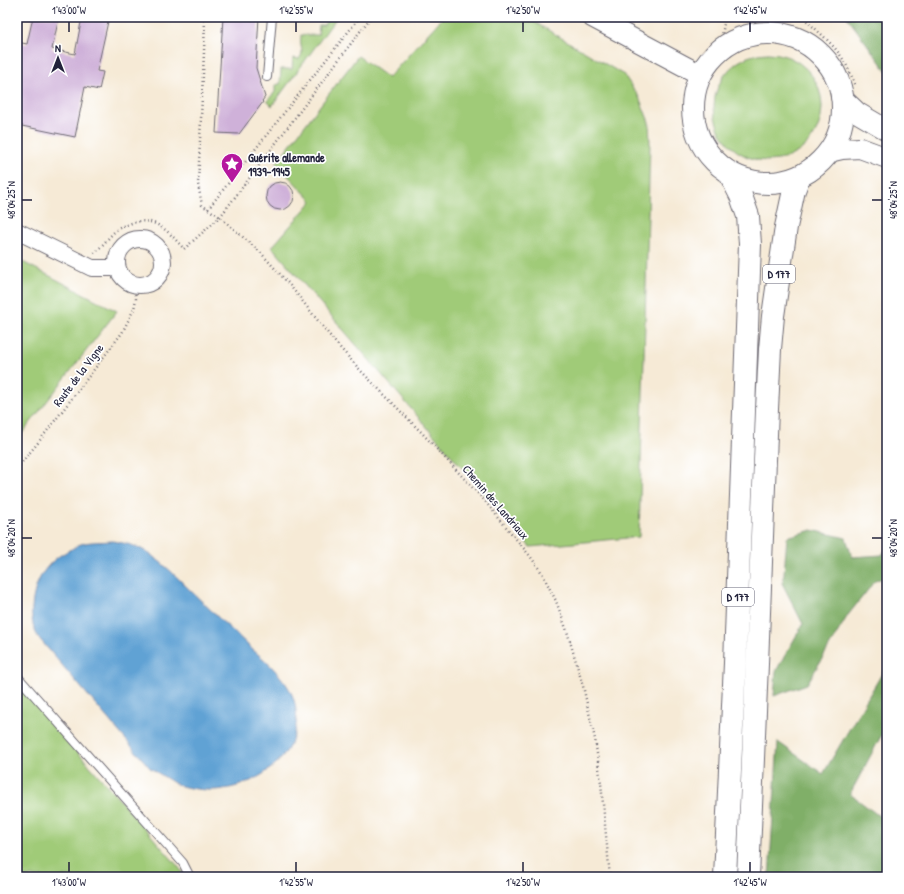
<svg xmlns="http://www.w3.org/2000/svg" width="904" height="894" viewBox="0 0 904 894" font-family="'Patrick Hand',sans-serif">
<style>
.green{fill:#a0cb78;stroke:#61765a}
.forest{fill:#80af68;stroke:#516852}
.water{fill:#61a2d4;stroke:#426288}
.building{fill:#cfb1d9}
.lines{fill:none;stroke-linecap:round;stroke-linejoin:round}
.service-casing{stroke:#6c6871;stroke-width:10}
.minor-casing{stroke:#6c6871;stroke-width:18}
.tertiary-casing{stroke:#6c6871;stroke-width:22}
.primary-casing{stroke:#6c6871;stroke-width:24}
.trunk-casing{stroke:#6c6871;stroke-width:24}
.path{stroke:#6c6871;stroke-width:2.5;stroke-dasharray:1 3;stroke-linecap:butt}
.service{stroke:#fff;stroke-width:8}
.minor{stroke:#fff;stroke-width:16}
.tertiary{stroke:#fff;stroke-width:20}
.primary{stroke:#fff;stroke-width:22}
.trunk{stroke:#fff;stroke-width:22}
.ticks{fill:none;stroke:#22223b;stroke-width:1.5}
.labels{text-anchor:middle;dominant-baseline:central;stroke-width:3.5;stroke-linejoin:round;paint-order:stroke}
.shield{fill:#fff;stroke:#646476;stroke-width:1}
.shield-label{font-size:11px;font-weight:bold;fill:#22223b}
.poi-label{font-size:12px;font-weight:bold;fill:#22223b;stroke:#fff;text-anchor:start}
.street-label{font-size:12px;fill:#22223b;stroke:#fff}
.neatline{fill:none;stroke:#22223b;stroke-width:1.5}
.ticks-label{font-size:10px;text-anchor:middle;fill:#22223b}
</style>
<rect width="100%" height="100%" fill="#fff"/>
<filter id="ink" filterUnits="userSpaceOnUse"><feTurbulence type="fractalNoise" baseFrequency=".025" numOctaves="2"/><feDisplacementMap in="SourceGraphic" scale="8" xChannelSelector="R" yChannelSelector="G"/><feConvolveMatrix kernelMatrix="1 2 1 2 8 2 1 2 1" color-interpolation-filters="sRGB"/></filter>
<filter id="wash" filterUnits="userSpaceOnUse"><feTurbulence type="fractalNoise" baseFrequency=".012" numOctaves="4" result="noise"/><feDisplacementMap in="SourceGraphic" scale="16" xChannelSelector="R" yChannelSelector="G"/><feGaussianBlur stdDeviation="0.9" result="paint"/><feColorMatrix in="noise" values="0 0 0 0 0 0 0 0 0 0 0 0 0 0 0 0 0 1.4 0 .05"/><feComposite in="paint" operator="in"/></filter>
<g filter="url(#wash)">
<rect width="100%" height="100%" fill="#f6ead6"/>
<path class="green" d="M327 17H337L272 106 267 101 275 92V85L280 84 281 69H292L293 58 299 59C303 54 302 51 301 46 300 42 301 38 301 35H318L319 25H324L327 20Z
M443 17H526L624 75 639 97 649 122 650 143 639 537 530 547 272 247 312 201 276 163 358 56 388 78Z
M714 107a54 54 0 1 1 108 0a54 54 0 1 1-108 0Z
M17 259 117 311 17 440Z
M17 683 177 865 186 877H17Z"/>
<path class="forest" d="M847 17H887V72L885 69Z
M812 530 846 538 852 557 882 555 887 547V576L875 581 848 615 807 684 774 696 776 671 803 624 783 585 787 537Z
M887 665V725L850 794 887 822V877H769L778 742 823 774Z"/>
<path class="water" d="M112 541C126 543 139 546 151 555 164 564 176 576 187 587 199 599 211 610 222 621 233 631 243 640 253 650 264 659 275 669 283 680 289 687 293 695 295 704 307 759 245 797 197 789 188 788 178 786 171 781 164 777 157 772 150 768L38 637C33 628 31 618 32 608 34 581 46 561 70 550 74 548 77 545 81 544 91 541 102 542 112 541Z"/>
<g id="blocks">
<path class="building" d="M33 17H59L52 49 75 54 82 17H109L97 71 103 72 99 90 85 87 75 137 17 125V42L27 44Z
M223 17H259L256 68 265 97 262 101 263 102 239 134 216 133Z
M266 196a14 14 0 1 1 28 0a14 14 0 1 1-28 0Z"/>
</g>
</g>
<g filter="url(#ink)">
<use href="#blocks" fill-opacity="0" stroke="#6c6871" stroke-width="1"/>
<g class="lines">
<g class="service-casing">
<path id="service" d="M267 77 272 17
M17 676 168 846 183 863 190 877"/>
</g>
<g class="minor-casing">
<path id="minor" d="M17 231 92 268H117
M117 262a23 23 0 1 1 46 0a23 23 0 1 1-46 0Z"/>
</g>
<g class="tertiary-casing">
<path id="tertiary" d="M592 17 701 75
M841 97 858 113 887 130
M829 152 842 149 860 148 887 158"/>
</g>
<g class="primary-casing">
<path id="primary" d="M693 108a75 75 0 1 1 150 0a75 75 0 1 1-150 0Z"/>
</g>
<g class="trunk-casing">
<path id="trunk" d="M725 877 735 663 750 244 748 216 741 196 731 176
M748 877 757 664 767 409 770 349 773 316 786 227 794 190 799 177"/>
</g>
<path class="path" d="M205 17 204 52 198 184 202 205 220 217 261 253 288 283 335 342 361 371 423 434 484 500 530 556 542 573 556 601 567 631 583 686 595 739 601 783 610 877
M805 17 806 20C814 28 823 35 831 44 843 56 850 71 856 87
M17 36 21 17
M720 49 725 17
M208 209 360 17
M94 253 96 252C104 244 111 234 120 227 123 226 126 225 129 224 154 214 169 232 184 249L220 217 371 17
M17 468 37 444 122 333 134 309 136 299 134 285"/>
<use href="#service" class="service"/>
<use href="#minor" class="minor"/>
<use href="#tertiary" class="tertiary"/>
<use href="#primary" class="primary"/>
<use href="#trunk" class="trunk"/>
</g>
</g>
<path class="ticks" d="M69 22V32M296 22V32M523 22V32M750 22V32M22 200H32M872 200H882M22 538H32M872 538H882M69 862V872M296 862V872M523 862V872M750 862V872"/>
<defs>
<g id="sight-pin" transform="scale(1.15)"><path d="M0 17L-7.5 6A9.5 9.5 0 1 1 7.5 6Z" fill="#b5179e" stroke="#fff"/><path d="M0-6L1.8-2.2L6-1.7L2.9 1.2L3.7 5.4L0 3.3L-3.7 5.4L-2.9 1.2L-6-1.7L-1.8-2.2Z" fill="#fff"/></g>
</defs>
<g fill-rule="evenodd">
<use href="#sight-pin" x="232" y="164"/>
</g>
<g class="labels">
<g class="shield">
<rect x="763" y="265" width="32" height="18" rx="3"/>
<rect x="722" y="588" width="32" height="18" rx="3"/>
</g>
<g class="shield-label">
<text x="779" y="274">D 177</text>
<text x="738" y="597">D 177</text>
</g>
<g class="poi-label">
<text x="248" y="157">Guérite allemande<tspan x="248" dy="14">1939-1945</tspan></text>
</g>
<g class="street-label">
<text transform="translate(78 375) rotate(-53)">Route de la Vigne</text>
<text transform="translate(496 502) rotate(49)">Chemin des Landriaux</text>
</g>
</g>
<rect width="904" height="894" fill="none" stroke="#fff" stroke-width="44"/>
<g transform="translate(58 58)" stroke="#ffffff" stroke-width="3" paint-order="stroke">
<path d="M0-3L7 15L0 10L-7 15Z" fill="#22223b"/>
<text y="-6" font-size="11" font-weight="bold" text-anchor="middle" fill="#22223b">N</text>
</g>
<rect x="22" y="22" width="860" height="850" class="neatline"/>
<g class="ticks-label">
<text x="69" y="14">1°43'00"W</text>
<text x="296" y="14">1°42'55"W</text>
<text x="523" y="14">1°42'50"W</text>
<text x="750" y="14">1°42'45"W</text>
<text transform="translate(11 200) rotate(-90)" y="4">48°04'25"N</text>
<text transform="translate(893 200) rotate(-90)" y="4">48°04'25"N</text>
<text transform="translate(11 538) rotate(-90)" y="4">48°04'20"N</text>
<text transform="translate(893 538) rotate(-90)" y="4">48°04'20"N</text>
<text x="69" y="886">1°43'00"W</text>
<text x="296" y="886">1°42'55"W</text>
<text x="523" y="886">1°42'50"W</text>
<text x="750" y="886">1°42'45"W</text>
</g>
</svg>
